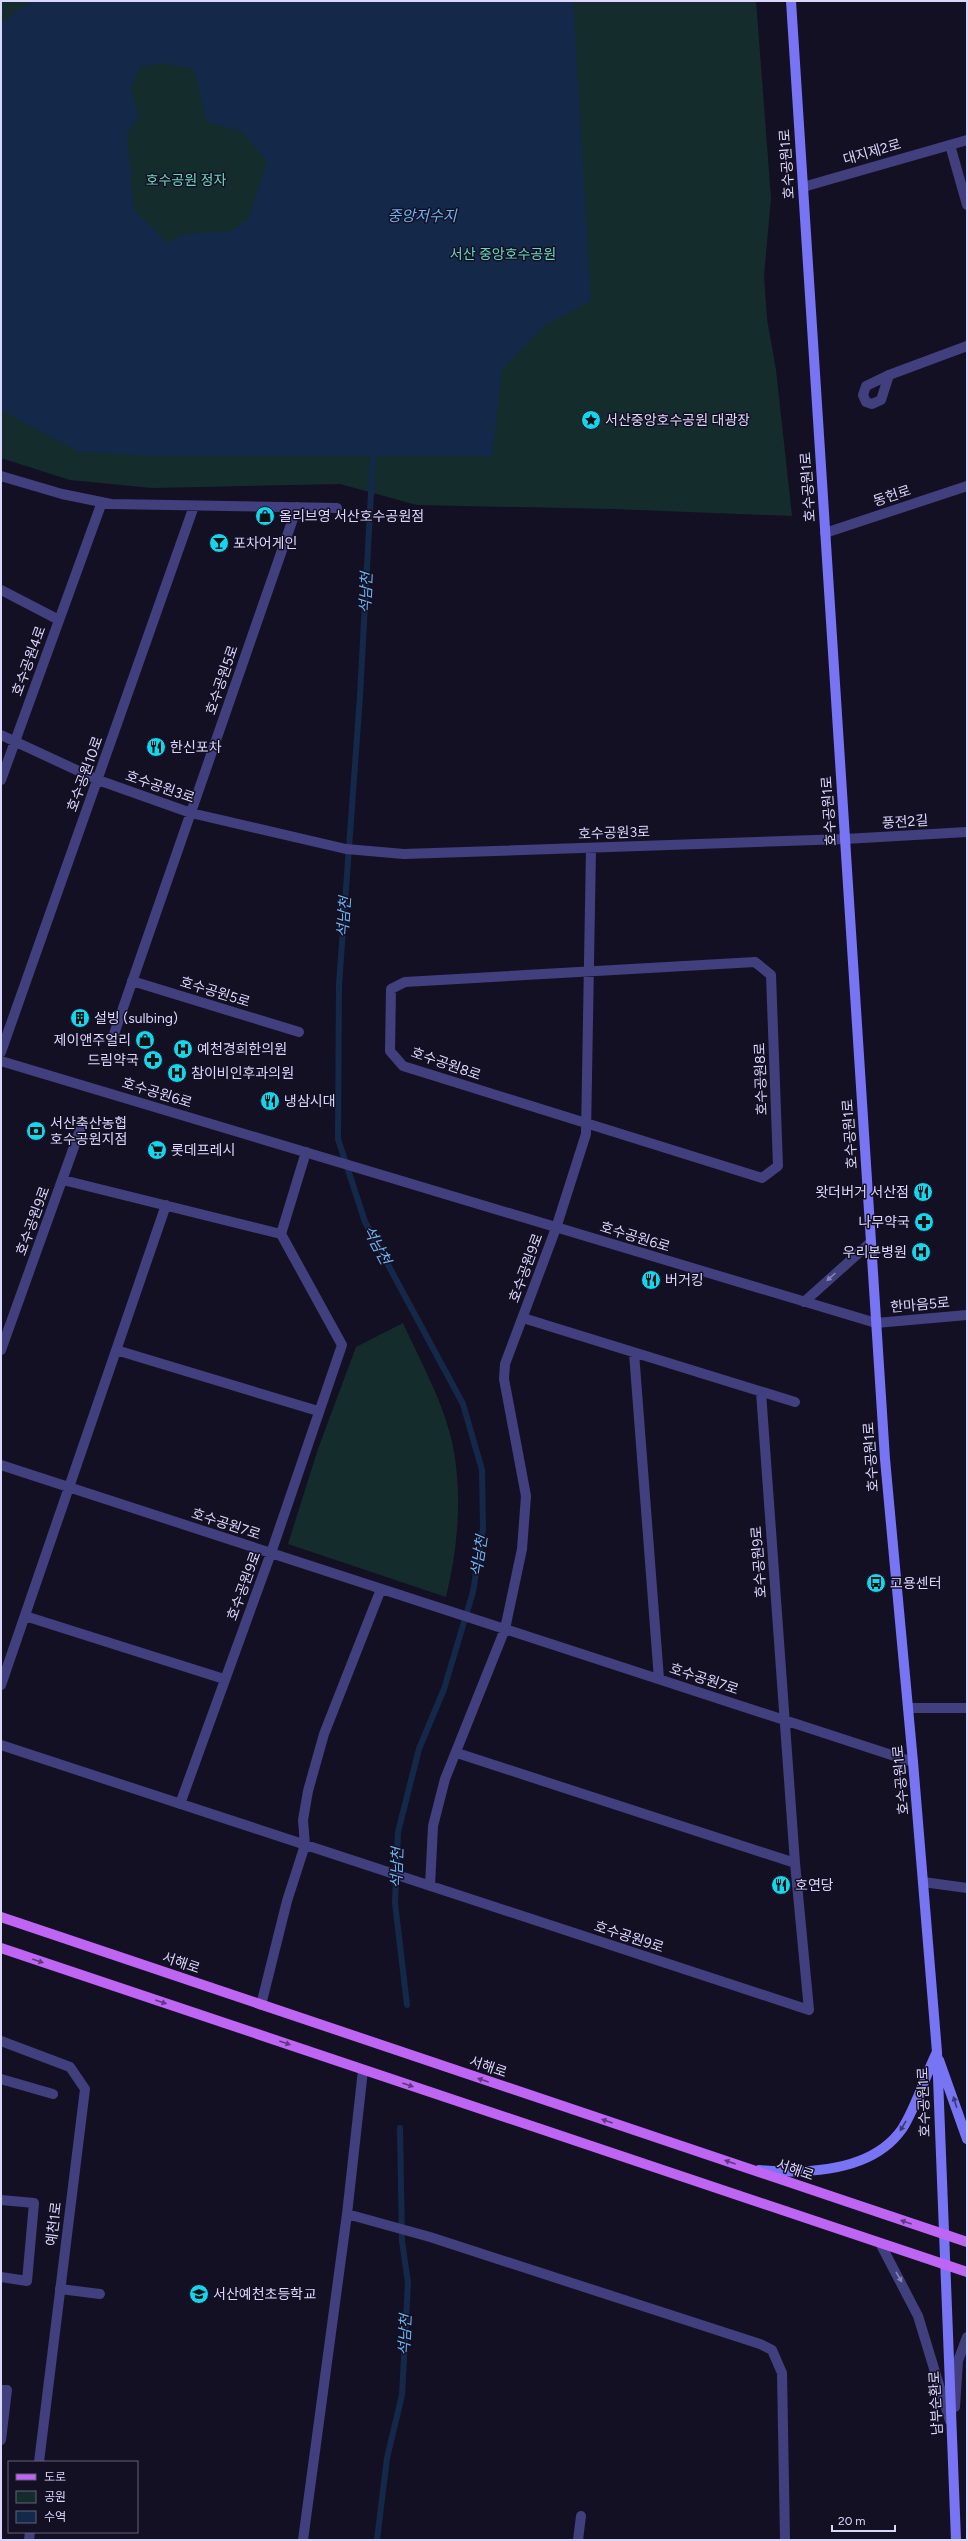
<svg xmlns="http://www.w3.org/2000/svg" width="968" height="2541" viewBox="0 0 968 2541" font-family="Figtree,'Noto Sans KR',sans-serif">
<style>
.green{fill:#142d2c}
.water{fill:#14294a;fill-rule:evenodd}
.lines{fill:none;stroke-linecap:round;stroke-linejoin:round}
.stream{stroke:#14294a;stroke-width:6}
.service{stroke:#423f7f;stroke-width:10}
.minor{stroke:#423f7f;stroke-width:10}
.tertiary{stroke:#423f7f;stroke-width:10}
.secondary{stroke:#7875f4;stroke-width:10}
.primary{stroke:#be66f3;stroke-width:10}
.oneway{fill:#8783b7}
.oneway2{fill:#603781}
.oneway3{fill:#3c3877}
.labels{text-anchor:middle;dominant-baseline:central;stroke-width:3;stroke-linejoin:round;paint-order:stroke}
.street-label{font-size:14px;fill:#dbd6fc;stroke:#141024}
.park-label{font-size:14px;fill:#68d6bb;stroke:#141024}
.poi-label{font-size:14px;fill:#dbd6fc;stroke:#141024;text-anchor:start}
.water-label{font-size:15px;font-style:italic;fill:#6db5f3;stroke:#141024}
</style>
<rect width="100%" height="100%" fill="#141024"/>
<path class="green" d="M1 1H756L771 198 764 275 767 319 776 370 792 516 614 509 417 505 340 484 152 488 70 480 1 458Z
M403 1323C420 1361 443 1401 452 1442 463 1493 458 1547 446 1597L288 1544 318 1449 356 1347Z"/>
<path class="water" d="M31 1H573L591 301 545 325 502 369 492 456H159L79 452 1 410V23ZM162 63 194 69 207 122 241 131 267 161 249 218 232 231 185 234 167 243 134 210 127 133 139 117 131 88 141 66Z"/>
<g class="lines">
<path class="stream" d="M373 456 360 696 339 985 338 1139 365 1222 463 1404 482 1470 483 1529 473 1592 444 1689 419 1749 398 1832 395 1903 407 2005
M377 2540 387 2458 402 2395 408 2283 402 2241 400 2128"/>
<path class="service" d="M950 145 967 205
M889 375 967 346
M1 2079 53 2094
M1 2200 34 2203 27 2281 1 2277
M60 2289 100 2294
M1 2390H7L1 2440
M578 2540 581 2516"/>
<path class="minor" d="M803 187 967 140
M889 375 881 400 872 404 866 402 863 395 866 386Z
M1 476 62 494 111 504 337 508
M825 533 967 486
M1 590 59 620
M1 735 98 780 191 813 346 849 404 854 845 839 967 832
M1 780 102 502
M755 962 771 975 778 1166 762 1178 403 1066 390 1051 391 989 405 982Z
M132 981 299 1032
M114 1034 297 507
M1 1052 194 506
M63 1180 281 1234
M523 1318 795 1402
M876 1323 967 1315
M1 1350 80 1130
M116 1350 318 1411
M634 1353 659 1679
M1 1465 913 1762
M25 1616 224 1679
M1 1685 166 1205
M908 1708H967
M1 1745 809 2010 795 1863 761 1392
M457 1753 795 1863
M180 1804 271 1553 342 1345 281 1234 306 1152
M923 1882 967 1888
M430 1886 433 1826 445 1779 505 1629 522 1549 526 1496 504 1379 505 1364 556 1228 586 1134 591 848
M261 2005 287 1901 305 1845 303 1820 308 1791 324 1734 381 1589
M1 2041 70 2067 85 2089 39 2462
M347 2214 430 2237 760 2344 772 2350 782 2373 785 2540
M29 2540 30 2532
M303 2540 347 2214 363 2070"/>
<path class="tertiary" d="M1 1061 876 1323
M804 1302 871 1242
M880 2243 918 2316 950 2421
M955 2407 958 2361 967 2337"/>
<path class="secondary" d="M791 1 885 1459 913 1762 937 2052 956 2540
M939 2060 967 2139
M759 2170C806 2174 872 2172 902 2129 915 2109 925 2077 936 2054"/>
<path class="primary" d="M1 1917 967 2242
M1 1948 967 2272"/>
</g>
<defs><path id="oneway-solid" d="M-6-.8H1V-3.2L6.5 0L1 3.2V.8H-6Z"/></defs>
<g class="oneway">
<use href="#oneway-solid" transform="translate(831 1277) rotate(138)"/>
<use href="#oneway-solid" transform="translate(899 2277) rotate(60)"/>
</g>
<g class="oneway2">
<use href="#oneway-solid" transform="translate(38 1961) rotate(19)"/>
<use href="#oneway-solid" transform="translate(161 2002) rotate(19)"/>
<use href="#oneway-solid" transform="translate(285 2043) rotate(19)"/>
<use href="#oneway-solid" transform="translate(483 2080) rotate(-161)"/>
<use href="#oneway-solid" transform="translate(408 2085) rotate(19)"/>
<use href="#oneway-solid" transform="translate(607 2121) rotate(-161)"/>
<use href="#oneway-solid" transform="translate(730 2162) rotate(-161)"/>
<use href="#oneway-solid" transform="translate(906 2222) rotate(-161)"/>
</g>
<g class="oneway3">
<use href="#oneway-solid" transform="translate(955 2102) rotate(-107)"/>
<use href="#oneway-solid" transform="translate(903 2126) rotate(121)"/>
</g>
<defs>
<g id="sight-disc" transform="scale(1)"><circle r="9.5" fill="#13d6ec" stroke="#141024"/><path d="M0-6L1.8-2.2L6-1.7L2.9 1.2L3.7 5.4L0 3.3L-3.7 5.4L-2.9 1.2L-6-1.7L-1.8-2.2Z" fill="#111"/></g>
<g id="shop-disc" transform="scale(1)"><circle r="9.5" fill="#13d6ec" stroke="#141024"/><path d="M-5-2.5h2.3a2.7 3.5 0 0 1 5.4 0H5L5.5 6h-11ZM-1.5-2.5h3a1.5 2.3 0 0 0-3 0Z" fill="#111"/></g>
<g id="bar-disc" transform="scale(1)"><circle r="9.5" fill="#13d6ec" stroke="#141024"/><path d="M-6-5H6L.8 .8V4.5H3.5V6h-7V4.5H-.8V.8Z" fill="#111"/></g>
<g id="restaurant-disc" transform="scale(1)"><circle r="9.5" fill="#13d6ec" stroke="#141024"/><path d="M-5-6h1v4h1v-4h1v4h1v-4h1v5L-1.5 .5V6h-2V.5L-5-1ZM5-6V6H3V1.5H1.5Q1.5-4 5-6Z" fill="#111"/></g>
<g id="building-disc" transform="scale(1)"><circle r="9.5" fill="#13d6ec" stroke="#141024"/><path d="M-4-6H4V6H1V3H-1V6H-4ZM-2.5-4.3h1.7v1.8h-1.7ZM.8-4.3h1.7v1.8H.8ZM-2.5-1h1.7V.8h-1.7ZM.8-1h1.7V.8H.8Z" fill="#111"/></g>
<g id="hospital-disc" transform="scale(1)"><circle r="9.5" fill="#13d6ec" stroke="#141024"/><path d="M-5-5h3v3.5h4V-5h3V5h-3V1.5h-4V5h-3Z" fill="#111"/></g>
<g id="pharmacy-disc" transform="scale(1)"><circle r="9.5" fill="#13d6ec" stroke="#141024"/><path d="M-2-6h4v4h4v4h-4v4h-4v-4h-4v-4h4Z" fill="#111"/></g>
<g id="bank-disc" transform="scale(1)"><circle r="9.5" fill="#13d6ec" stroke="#141024"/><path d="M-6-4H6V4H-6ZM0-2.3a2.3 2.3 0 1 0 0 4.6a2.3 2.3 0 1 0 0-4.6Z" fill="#111"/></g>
<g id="supermarket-disc" transform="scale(1)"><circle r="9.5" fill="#13d6ec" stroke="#141024"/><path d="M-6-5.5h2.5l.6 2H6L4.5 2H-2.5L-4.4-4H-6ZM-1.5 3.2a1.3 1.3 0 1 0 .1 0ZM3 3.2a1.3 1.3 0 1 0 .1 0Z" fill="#111"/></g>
<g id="bus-disc" transform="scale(1)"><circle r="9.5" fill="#13d6ec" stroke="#141024"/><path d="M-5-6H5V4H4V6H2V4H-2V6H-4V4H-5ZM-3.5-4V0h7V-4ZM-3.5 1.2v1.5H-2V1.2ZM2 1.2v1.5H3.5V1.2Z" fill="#111"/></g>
<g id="school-disc" transform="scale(1)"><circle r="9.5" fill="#13d6ec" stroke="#141024"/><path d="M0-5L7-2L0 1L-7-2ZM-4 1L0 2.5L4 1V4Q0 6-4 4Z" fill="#111"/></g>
</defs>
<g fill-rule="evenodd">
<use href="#sight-disc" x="591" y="420"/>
<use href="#shop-disc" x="265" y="516"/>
<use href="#bar-disc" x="219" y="543"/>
<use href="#restaurant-disc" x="156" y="747"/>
<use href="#building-disc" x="80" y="1018"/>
<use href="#shop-disc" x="145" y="1040"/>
<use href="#hospital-disc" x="183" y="1049"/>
<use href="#pharmacy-disc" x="153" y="1060"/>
<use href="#hospital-disc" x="177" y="1073"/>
<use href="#restaurant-disc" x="270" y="1101"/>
<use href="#bank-disc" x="36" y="1131"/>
<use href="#supermarket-disc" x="157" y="1150"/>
<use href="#restaurant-disc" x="923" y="1192"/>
<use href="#pharmacy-disc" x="924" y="1222"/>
<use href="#hospital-disc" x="921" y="1252"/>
<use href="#restaurant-disc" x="651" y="1280"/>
<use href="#bus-disc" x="876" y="1583"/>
<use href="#restaurant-disc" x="781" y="1885"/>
<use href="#school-disc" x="199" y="2294"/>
</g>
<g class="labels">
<g class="street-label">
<text transform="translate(872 152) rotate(-16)">대지제2로</text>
<text transform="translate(787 164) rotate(-94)">호수공원1로</text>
<text transform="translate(808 487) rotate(-94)">호수공원1로</text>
<text transform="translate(892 496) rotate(-18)">동헌로</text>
<text transform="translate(29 661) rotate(-70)">호수공원4로</text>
<text transform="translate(222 680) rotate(-71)">호수공원5로</text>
<text transform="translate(85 774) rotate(-70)">호수공원10로</text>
<text transform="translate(160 787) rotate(19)">호수공원3로</text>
<text transform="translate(829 811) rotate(-94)">호수공원1로</text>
<text transform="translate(905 822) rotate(-4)">풍전2길</text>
<text transform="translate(614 833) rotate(-2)">호수공원3로</text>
<text transform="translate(215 992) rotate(17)">호수공원5로</text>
<text transform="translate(446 1064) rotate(19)">호수공원8로</text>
<text transform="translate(761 1079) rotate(-92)">호수공원8로</text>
<text transform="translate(157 1093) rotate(17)">호수공원6로</text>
<text transform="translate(850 1134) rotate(-94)">호수공원1로</text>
<text transform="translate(33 1221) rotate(-70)">호수공원9로</text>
<text transform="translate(635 1237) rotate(17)">호수공원6로</text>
<text transform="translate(526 1268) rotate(-70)">호수공원9로</text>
<text transform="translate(920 1305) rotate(-5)">한마음5로</text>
<text transform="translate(871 1457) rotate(-94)">호수공원1로</text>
<text transform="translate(226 1524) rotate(18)">호수공원7로</text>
<text transform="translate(759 1562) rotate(-94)">호수공원9로</text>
<text transform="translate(244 1586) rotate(-70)">호수공원9로</text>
<text transform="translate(704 1679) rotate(18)">호수공원7로</text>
<text transform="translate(901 1780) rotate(-95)">호수공원1로</text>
<text transform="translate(629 1937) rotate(18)">호수공원9로</text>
<text transform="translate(181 1963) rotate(19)">서해로</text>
<text transform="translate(488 2067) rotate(19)">서해로</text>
<text transform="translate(924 2102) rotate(-92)">호수공원1로</text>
<text transform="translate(795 2170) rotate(19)">서해로</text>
<text transform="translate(54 2224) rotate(-83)">예천1로</text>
<text transform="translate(936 2403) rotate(-93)">남부순환로</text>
</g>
<g class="park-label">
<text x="186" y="180">호수공원 정자</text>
<text x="503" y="254">서산 중앙호수공원</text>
</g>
<g class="poi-label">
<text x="605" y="420">서산중앙호수공원 대광장</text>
<text x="279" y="516">올리브영 서산호수공원점</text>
<text x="233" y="543">포차어게인</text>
<text x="170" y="747">한신포차</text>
<text x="94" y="1018">설빙 (sulbing)</text>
<text x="131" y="1040" text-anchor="end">제이앤주얼리</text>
<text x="197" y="1049">예천경희한의원</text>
<text x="139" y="1060" text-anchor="end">드림약국</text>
<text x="191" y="1073">참이비인후과의원</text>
<text x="284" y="1101">냉삼시대</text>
<text x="50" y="1123">서산축산농협<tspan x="50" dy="16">호수공원지점</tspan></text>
<text x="171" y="1150">롯데프레시</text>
<text x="909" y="1192" text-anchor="end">왓더버거 서산점</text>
<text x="910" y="1222" text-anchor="end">나무약국</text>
<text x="907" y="1252" text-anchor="end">우리본병원</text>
<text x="665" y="1280">버거킹</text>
<text x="890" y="1583">고용센터</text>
<text x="795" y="1885">호연당</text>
<text x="213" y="2294">서산예천초등학교</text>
</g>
<g class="water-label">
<text x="422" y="216">중앙저수지</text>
<text transform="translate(366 593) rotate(-87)">석남천</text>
<text transform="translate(344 917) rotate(-86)">석남천</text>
<text transform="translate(377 1245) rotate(62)">석남천</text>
<text transform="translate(479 1556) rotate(-81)">석남천</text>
<text transform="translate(397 1868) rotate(-88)">석남천</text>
<text transform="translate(405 2335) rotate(-87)">석남천</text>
</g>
</g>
<rect width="968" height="2541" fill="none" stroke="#dbd6fc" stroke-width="4"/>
<rect x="8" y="2461" width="130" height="72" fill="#141024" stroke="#645f7a"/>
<rect x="16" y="2474" width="20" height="6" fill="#be66f3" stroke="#645f7a"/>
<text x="44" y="2481" font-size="12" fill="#dbd6fc">도로</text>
<rect x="16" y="2491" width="20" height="12" fill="#142d2c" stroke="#645f7a"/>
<text x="44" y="2501" font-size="12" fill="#dbd6fc">공원</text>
<rect x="16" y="2511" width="20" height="12" fill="#14294a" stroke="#645f7a"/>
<text x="44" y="2521" font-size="12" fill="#dbd6fc">수역</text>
<path d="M832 2525v6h63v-6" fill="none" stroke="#dbd6fc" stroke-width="2"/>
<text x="838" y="2525" font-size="12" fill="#dbd6fc" stroke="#141024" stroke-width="3" paint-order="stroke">20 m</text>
</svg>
